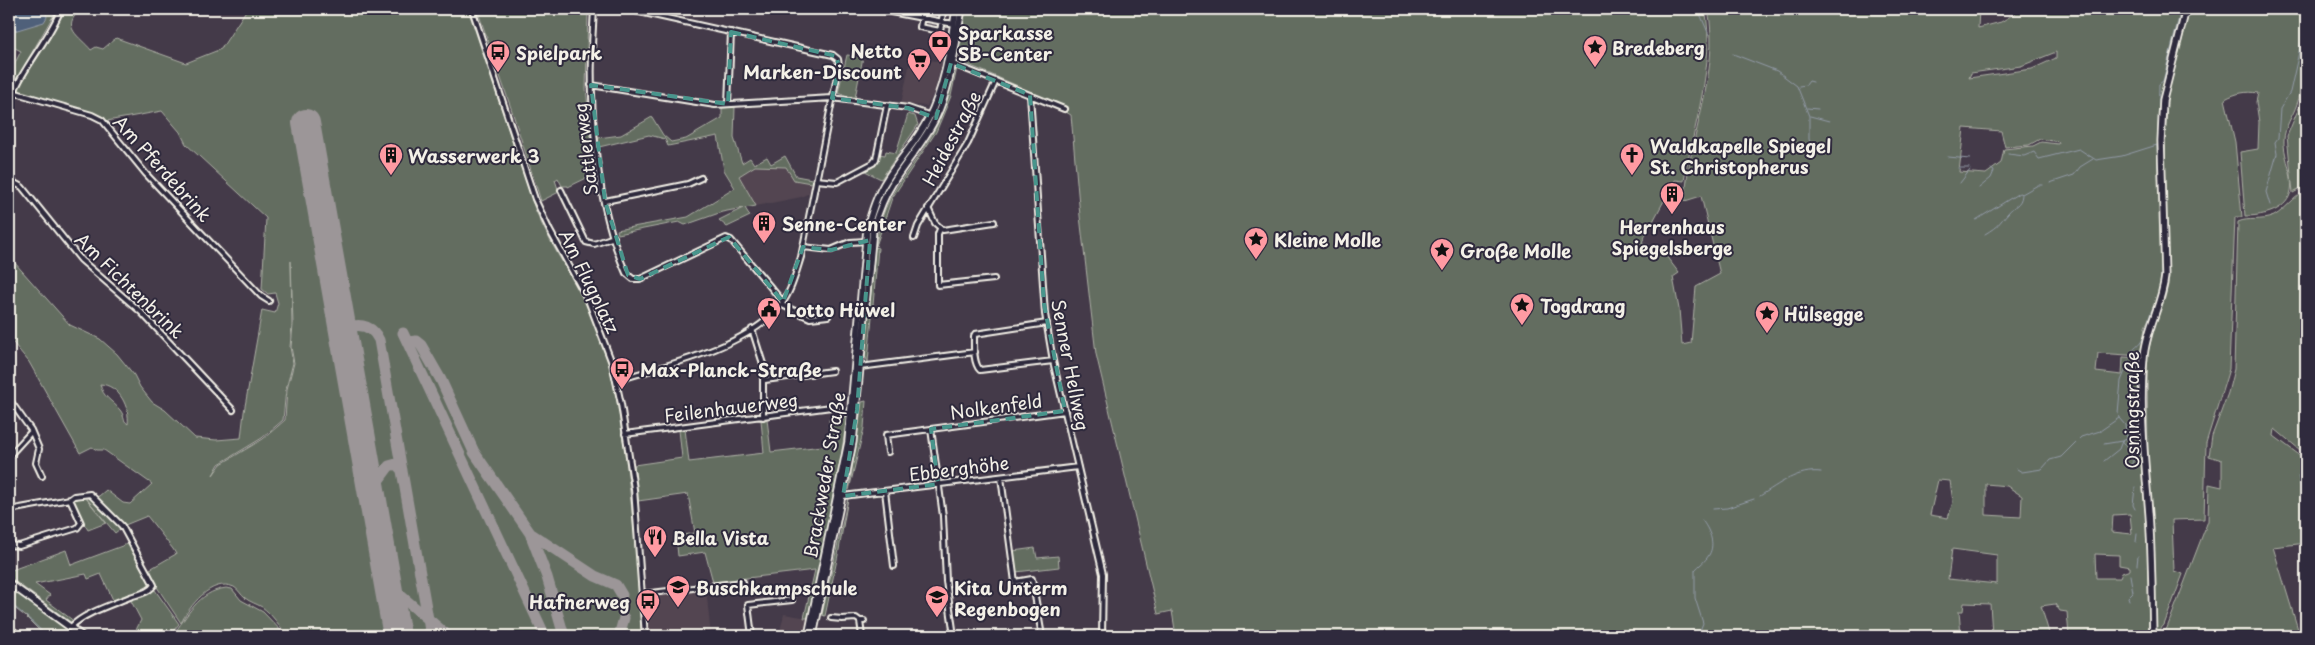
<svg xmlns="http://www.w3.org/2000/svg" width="2315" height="645" viewBox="0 0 2315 645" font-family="'Playpen Sans',sans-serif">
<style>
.built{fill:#534551}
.green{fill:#636d61;stroke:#acafa4;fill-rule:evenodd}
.water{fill:#50607a;stroke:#929aa6}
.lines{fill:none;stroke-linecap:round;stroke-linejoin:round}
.stream{stroke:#929aa6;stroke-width:1}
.taxiway{stroke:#9c9698;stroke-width:11}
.runway{stroke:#9c9698;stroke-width:28}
.minor-casing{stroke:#f4f1e8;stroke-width:8}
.secondary-casing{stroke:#f4f1e8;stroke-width:9}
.minor{stroke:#2f2a3d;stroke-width:4}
.secondary{stroke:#2f2a3d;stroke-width:5.5}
.marked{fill:none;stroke:#48958c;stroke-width:4;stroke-dasharray:10 6;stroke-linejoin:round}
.labels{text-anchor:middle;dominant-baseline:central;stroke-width:4;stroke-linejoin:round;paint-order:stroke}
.poi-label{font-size:18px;font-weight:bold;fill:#f4f1e8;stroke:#2f2a3d;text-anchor:start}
.street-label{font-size:18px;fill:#f4f1e8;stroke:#2f2a3d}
</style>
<rect width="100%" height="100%" fill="#443a49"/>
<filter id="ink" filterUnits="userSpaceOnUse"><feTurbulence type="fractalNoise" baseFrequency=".02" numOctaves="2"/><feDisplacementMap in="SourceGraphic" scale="10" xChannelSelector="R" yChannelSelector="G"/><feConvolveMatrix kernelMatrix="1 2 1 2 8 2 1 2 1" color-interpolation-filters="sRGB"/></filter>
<g filter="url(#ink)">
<path class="built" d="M911 57 942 62 934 93 927 106 901 104Z
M755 166 786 167 794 180 811 183 809 193 801 197 756 206 739 176Z
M706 588 711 636H649L646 595Z
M784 614 808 618 804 636H779Z"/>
<path class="green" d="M45 9H57L15 82 9 86V75L21 51 9 45V14L11 28 14 31 45 14Z
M64 9H82C58 27 81 37 91 50L96 47 103 49 116 38 186 63 221 49 247 9H468L535 209C554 254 584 292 600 337 614 374 619 413 625 452 633 513 639 575 641 636H288C280 627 272 614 262 607 257 604 250 602 245 598 241 595 238 589 234 587 211 577 189 607 181 623L157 587 150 569 176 554 173 549 147 516 125 525 115 533 87 499 99 496 106 490 123 503 130 504 152 484 104 450H97L92 447 80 453 29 362 9 338V268L14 262 70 325 100 339 117 354 134 375 140 387 152 402 165 410 195 438 216 440 241 438 244 412 262 310 275 313 278 303 275 293 268 294 262 289 266 218 186 144 180 132 162 111 107 121 91 112 20 91 19 87 50 38ZM291 261 293 325 291 347 294 363 287 389 285 420 263 439 221 464 213 475 219 464 262 438 283 420 286 389 293 363 290 347 292 326ZM100 384C119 385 130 407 128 424 122 420 125 416 120 410 112 400 103 398 100 384Z
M477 9H588L586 89 595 174 568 187V186H562L558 178 555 180 559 192 541 201 511 108Z
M966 9H1705C1716 62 1693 128 1684 181L1675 180 1642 242 1666 256 1679 273 1673 277 1679 309 1682 345 1691 343 1696 287 1720 274 1701 196 1685 201C1688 136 1721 73 1708 9H1979L1978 28 2001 22 2022 9H2182L2160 100 2162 279 2160 294 2145 327 2141 356 2098 353 2096 372 2122 375 2123 357 2141 358 2142 472 2147 530 2149 636H2069L2067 612 2060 611 2055 604 2041 606 2050 636H1982L1992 634 1990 604 1964 603 1963 611H1959L1961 636H1176L1172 611 1158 614 1096 354 1080 216 1071 115 1032 92 962 62 958 53ZM2056 52V58L2032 69 1969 78 1971 73 2021 66ZM1964 128 2001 131 2005 147 2029 145 2040 139 2059 142 2058 144 2041 142 2033 146 2004 149 2001 163 1986 174 1959 172ZM1938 480 1950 481 1953 502 1948 518 1930 515ZM1986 484 2007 486 2022 496 2021 517 1986 515ZM2130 514 2132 534 2112 532 2113 515ZM1952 549 1997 555V584L1948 579ZM2095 554 2119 555V565L2130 567V570L2122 573 2120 578H2096Z
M2190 9H2306C2306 40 2308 74 2297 104 2293 116 2284 127 2284 140 2283 158 2297 180 2289 197 2282 212 2260 216 2245 216L2240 152 2258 149 2259 122 2256 102 2258 93C2246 91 2236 93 2225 99L2235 142 2242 217H2235L2229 369 2206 443 2204 519 2172 520 2174 571 2183 574 2164 625 2157 633 2148 469 2147 357 2155 323 2165 298 2168 285 2165 154 2167 98Z
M847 55 863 57 855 98 838 93Z
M957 68 951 96 936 132 892 198 876 246C883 187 915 171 938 123 946 107 948 80 957 68Z
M2303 86H2306V186L2293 193 2287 136 2300 105Z
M735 107 734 138 742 163 750 158 754 164 767 157 771 164 785 156 796 176 812 179 811 183 794 180 786 167 755 166 739 176 756 206 745 208 750 216 727 227 719 220 743 208 722 212 685 225 679 222 618 234 617 230 627 228 688 217 735 188 724 170 718 136 668 146 665 139 649 135 599 147 598 138 621 135 652 117 663 135 671 142 686 139 722 118V108Z
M908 114 915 116 918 125 881 179 865 171 876 163 879 154 885 155 886 151 896 153Z
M2306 191V455L2275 429 2274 436 2306 460V543L2273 547 2300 636H2162L2167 628 2208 521 2209 484 2222 487V460L2209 456 2212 436 2228 393 2234 369 2238 222C2249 217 2260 222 2274 216 2286 209 2293 197 2306 191Z
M875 247 878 248 868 362 865 356Z
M866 401 864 428 849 490 862 402Z
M844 410H848L839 470 808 618H804L815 570 713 582 705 552 678 556 676 536 695 533 688 494 638 501 634 465 682 458 679 430 685 429 689 462 764 453 761 420 767 419 771 452 831 445 829 419 844 418Z
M82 496 85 497 106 523 88 530 83 522 73 501 74 497Z
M848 498 839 550 825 616 822 615Z
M130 543 152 581 149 589 114 602 101 574 88 579 86 574 35 584 50 595 46 600 75 622 72 623 9 577V568L12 570 66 550 71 565Z
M1035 548 1037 558 1058 556 1059 567 1016 572 1013 551Z
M9 586 78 636H45L25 616 9 604Z
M226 588 232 589 241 600 263 612 286 636H172C188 616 197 592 226 588Z
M155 590 179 624 169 636H119L122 633 135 632 141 620 130 599Z"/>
<path class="water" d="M9 9H45L47 17 44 22 14 31 11 28Z"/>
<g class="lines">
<path class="stream" d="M1698 9 1709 35
M1733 54 1777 71 1797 86 1809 116V139L1814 157
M1799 86 1806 85 1809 81 1813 82
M1807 108 1818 109
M1810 116 1829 121
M2158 140 2159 84 2163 81 2181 9
M2157 146 2159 185
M2008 154 2024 156 2034 152 2039 159 2079 149 2096 160 2122 156 2157 145
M1948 157 1970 159
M1958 168H1969
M1960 183 1970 170
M2050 183 2074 175 2080 167 2093 159
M1979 188 1991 178 1994 171 1991 169
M2270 205 2266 192 2277 154 2275 142 2278 138 2280 109 2290 92 2301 43 2306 36
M1976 220 2019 193 2022 194 2038 185H2043
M1985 234C2000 225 1998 224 2008 213 2014 205 2021 206 2022 195
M2159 291 2161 277 2160 192
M2155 303 2159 295
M2131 355C2132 348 2137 348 2141 342 2146 335 2148 317 2153 307
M2129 361 2121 381 2118 413 2119 418 2125 425 2127 439 2122 441 2134 458 2130 469
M2104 444 2122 441 2119 449 2104 461
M2017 469 2022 472 2042 469 2050 460 2061 457 2081 437 2100 431 2119 418
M2298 476 2306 509
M2135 488 2133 505 2135 509
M1760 496C1779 484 1798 469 1821 472
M1713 509 1727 508 1754 499
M2136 542 2137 534
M2137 565 2138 556
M2129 600 2128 597 2133 592 2130 575
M9 602 23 614
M26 616 47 636
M1698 636 1703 623 1695 598V570C1699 565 1706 561 1709 555 1716 543 1709 530 1702 520"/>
<path class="taxiway" d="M403 333 545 636
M344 336 349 327C362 323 373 327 379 340L431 636
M408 342 416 341 421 345 441 380 474 452 530 533 547 577 564 636
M373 500 375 485 389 466 396 464 402 470
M530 533 595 576 616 585 622 595
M387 577 394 590 448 636
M393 612 395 601 402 599 406 601
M619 636 624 618"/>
<path class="runway" d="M306 123 397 636"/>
<g class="minor-casing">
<path id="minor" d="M472 9 535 199 550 231 588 300 612 363 621 404 634 489 645 636
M594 9C588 90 592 197 626 273L633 279H640L726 238 731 240 783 302
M875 9 954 24
M923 9 920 27 940 31 943 13 928 9
M951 63 1064 109
M591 85 715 105 832 98 908 108 931 116
M9 91 92 115 102 120 146 174 261 296 269 301
M1030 95 1045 314 1053 361 1103 574 1102 636
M728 104 731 32
M9 107C18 71 48 43 61 9
M9 180 22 187 81 260 141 312 233 410
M816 180 837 182 873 163 876 159 887 105
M561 190 586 242 594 244 614 237
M605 201 688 184 701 178
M928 208 935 223 943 230 994 222
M940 229 938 234V285L994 279
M914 238 918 226 968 143 996 81
M803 247 831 250 850 242 866 241
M782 305 810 318 828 316
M1047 323 975 334 974 336C974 346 973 363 980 370L1053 361
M752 329 763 364V417
M860 367 975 352
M617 380C665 366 748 347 780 306 791 293 796 273 801 257L839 66 838 59 833 55 626 9
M765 380 832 371
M9 399 31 430 39 449 36 463 42 476
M931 429 943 516 946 581 954 636
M625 434 839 406
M888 452 886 435 1065 411
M9 456 31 432
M1001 477 1015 582 1032 579 1042 636
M885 491 894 566
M843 496 1078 467
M70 499 74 496 90 494 122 526 154 585C149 593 138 594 130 597 113 604 82 614 71 627
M9 510 70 499 81 523 77 528 19 546 9 545
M643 594 743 582
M831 618 842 619 856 618 860 621
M9 627 20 636
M752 636 748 605 792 600
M862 636 860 621H864"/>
</g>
<g class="secondary-casing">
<path id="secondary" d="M9 583 82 636
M808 636 848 442 867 228C872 211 877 194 887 179 900 158 917 141 928 119 946 85 950 46 956 9
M813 636 853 442 873 229C878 213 883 198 892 184 906 161 925 141 936 117 952 84 955 44 962 9
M2153 636C2152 596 2152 555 2149 514 2145 462 2139 409 2144 357 2146 329 2162 305 2165 276L2161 141 2163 100 2186 9"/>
</g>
<use href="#minor" class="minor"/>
<use href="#secondary" class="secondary"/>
</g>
</g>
<path class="marked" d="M731 32 836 56 839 66 832 98 908 108 936 118 951 63 1030 95 1044 304 1065 411 931 429 938 484 843 496 857 410 870 240 831 250 803 247 783 302 729 237 640 279 628 275 605 201 591 85 728 104Z"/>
<defs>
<g id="bank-pin" transform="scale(1.25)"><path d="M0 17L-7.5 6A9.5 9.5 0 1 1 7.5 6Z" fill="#ff9aa2" stroke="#2f2a3d"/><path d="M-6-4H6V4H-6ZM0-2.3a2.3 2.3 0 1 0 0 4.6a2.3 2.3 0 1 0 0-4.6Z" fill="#111"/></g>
<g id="sight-pin" transform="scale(1.25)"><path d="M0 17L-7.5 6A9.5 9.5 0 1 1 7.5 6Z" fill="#ff9aa2" stroke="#2f2a3d"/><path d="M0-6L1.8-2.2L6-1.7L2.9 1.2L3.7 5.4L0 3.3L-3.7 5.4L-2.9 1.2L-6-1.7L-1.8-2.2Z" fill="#111"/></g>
<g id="bus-pin" transform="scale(1.25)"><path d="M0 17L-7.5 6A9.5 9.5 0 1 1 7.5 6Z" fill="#ff9aa2" stroke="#2f2a3d"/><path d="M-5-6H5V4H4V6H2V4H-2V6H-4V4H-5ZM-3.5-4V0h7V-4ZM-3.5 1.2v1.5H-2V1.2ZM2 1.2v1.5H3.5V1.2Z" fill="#111"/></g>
<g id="supermarket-pin" transform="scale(1.25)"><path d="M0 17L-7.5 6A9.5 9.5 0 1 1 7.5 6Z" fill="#ff9aa2" stroke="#2f2a3d"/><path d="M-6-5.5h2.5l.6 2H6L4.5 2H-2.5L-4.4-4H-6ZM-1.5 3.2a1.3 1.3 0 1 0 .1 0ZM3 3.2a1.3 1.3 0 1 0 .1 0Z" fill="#111"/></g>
<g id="building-pin" transform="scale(1.25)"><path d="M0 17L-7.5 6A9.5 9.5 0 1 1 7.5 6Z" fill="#ff9aa2" stroke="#2f2a3d"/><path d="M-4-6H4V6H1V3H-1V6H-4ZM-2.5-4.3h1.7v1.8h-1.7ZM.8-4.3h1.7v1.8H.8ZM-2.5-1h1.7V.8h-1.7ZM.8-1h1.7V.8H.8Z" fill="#111"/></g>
<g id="church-pin" transform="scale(1.25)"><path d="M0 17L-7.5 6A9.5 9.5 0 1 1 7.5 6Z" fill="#ff9aa2" stroke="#2f2a3d"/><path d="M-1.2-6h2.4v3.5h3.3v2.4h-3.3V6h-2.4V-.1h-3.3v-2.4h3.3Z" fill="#111"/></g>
<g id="civic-pin" transform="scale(1.25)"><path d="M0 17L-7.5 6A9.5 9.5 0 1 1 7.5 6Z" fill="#ff9aa2" stroke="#2f2a3d"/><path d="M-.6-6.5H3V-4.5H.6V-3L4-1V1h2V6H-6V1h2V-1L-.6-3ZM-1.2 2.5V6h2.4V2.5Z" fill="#111"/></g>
<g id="restaurant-pin" transform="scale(1.25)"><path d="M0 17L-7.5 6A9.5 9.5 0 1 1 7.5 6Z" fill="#ff9aa2" stroke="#2f2a3d"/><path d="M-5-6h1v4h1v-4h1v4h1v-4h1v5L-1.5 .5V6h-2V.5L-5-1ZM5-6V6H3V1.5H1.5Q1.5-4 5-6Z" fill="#111"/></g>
<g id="school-pin" transform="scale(1.25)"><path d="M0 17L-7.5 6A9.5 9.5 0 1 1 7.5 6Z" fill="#ff9aa2" stroke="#2f2a3d"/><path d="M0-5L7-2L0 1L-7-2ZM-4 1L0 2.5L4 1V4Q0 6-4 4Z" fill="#111"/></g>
</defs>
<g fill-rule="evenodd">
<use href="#bank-pin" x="940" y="42"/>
<use href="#sight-pin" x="1595" y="47"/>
<use href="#bus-pin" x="498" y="52"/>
<use href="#supermarket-pin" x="919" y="60"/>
<use href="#building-pin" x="391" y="155"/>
<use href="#church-pin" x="1632" y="155"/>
<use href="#building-pin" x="1672" y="194"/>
<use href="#building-pin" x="764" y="223"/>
<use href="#sight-pin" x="1256" y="239"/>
<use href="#sight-pin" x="1442" y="250"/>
<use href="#sight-pin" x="1522" y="305"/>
<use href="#civic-pin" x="769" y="309"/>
<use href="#sight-pin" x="1767" y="313"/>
<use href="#bus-pin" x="622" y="369"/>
<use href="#restaurant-pin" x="655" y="537"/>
<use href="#school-pin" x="678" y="587"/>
<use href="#school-pin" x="937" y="597"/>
<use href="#bus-pin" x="648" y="601"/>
</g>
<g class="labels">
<g class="poi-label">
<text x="958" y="32">Sparkasse<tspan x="958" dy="21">SB-Center</tspan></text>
<text x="1612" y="47">Bredeberg</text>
<text x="902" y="50" text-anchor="end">Netto<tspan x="902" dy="21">Marken-Discount</tspan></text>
<text x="516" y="52">Spielpark</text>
<text x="1650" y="145">Waldkapelle Spiegel<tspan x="1650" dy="21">St. Christopherus</tspan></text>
<text x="408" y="155">Wasserwerk 3</text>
<text x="782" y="223">Senne-Center</text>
<text x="1672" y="226" text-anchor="middle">Herrenhaus<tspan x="1672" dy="21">Spiegelsberge</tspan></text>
<text x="1274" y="239">Kleine Molle</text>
<text x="1460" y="250">Große Molle</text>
<text x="1540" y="305">Togdrang</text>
<text x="786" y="309">Lotto Hüwel</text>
<text x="1784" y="313">Hülsegge</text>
<text x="640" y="369">Max-Planck-Straße</text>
<text x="672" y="537">Bella Vista</text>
<text x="696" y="587">Buschkampschule</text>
<text x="954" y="587">Kita Unterm<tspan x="954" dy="21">Regenbogen</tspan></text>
<text x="630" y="601" text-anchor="end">Hafnerweg</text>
</g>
<g class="street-label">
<text transform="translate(951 138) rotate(-62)">Heidestraße</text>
<text transform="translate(585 149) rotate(-97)">Sattlerweg</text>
<text transform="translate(163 168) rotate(48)">Am Pferdebrink</text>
<text transform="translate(590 281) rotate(64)">Am Flugplatz</text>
<text transform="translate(130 285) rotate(44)">Am Fichtenbrink</text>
<text transform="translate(1071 365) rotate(79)">Senner Hellweg</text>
<text transform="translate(996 406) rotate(-8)">Nolkenfeld</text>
<text transform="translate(731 407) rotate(-7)">Feilenhauerweg</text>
<text transform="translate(2131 410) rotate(-90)">Osningstraße</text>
<text transform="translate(959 468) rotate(-7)">Ebberghöhe</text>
<text transform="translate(824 475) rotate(-80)">Brackweder Straße</text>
</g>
</g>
<rect width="2315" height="645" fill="none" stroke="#2f2a3d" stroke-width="30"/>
<rect x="15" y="15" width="2285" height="615" fill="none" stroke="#f4f1e8" stroke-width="2" filter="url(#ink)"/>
</svg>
